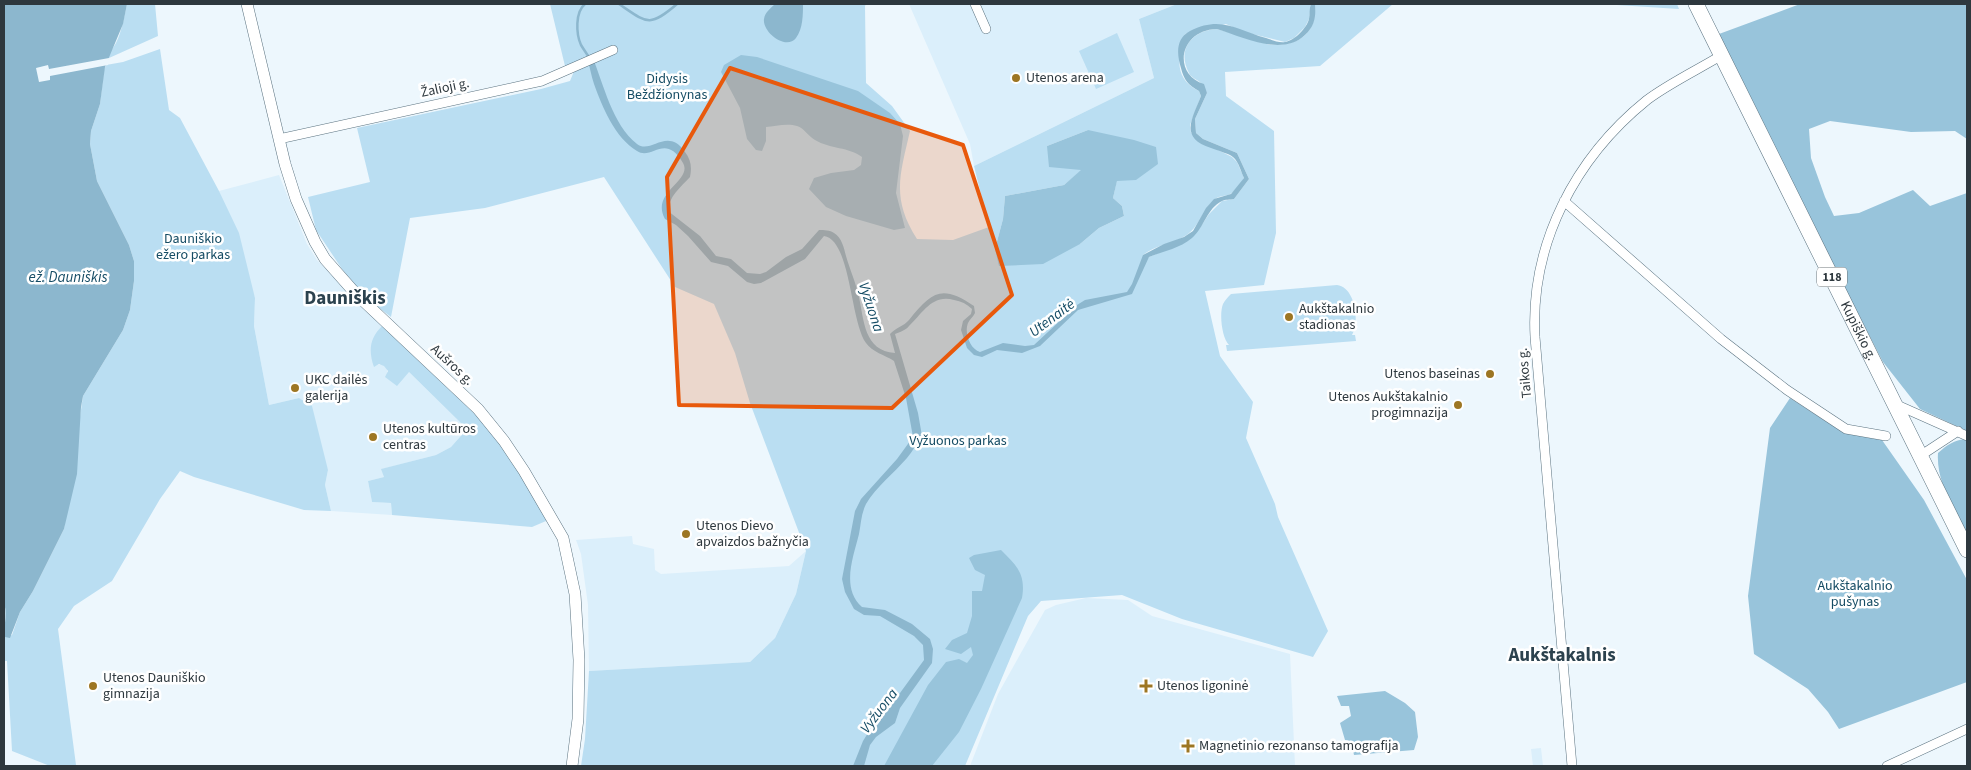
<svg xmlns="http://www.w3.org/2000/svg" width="1971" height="770" viewBox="0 0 1971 770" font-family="'Source Sans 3',sans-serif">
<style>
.built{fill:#dbeffb}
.green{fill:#badef2;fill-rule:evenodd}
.forest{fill:#98c4db}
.water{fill:#8cb7ce}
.pier{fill:#edf7fd}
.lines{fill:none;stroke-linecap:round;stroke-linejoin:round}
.stream{stroke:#8cb7ce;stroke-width:2.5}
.minor-casing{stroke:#5b7380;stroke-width:10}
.tertiary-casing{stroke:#5b7380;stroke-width:12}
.primary-casing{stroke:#5b7380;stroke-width:16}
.minor{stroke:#fff;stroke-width:9}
.tertiary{stroke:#fff;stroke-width:11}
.primary{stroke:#fff;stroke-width:15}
.marked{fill:#e8590c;fill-opacity:0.2;stroke:#e8590c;stroke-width:4;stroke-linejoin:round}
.poi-dot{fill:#9d7623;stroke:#fff;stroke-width:2}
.labels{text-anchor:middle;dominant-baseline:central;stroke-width:5;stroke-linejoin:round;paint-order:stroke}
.shield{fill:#fff;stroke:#6d7478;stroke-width:1}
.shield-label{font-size:12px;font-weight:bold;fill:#2e383e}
.poi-label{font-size:14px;fill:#2e383e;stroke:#fff;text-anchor:start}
.park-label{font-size:14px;fill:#154c64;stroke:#fff}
.street-label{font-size:14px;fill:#2e383e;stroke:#fff}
.water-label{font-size:15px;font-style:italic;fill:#154c65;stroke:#fff}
.district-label{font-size:19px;font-weight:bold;fill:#2c424e;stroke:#fff}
</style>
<rect width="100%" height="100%" fill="#edf7fd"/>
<path class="built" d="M909 4H1177L1139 19 1154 78 974 166 970 144Z
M279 175 307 244 317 260 382 326 374 366 382 364 387 368V374L409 372 467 429 451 447 436 455 382 469 384 477 368 481 372 502 391 503 392 515 331 511 325 485 328 470 299 398 269 405 254 326 255 298 219 191Z
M632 536 633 544 654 549 655 570 661 574 789 566 806 551 796 594 775 638 750 662 589 671 588 605 581 554 576 540Z
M1086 598 1128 600 1152 616 1290 654 1295 766H970L998 694 1045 610 1056 605Z
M1541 748 1543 766H1533L1531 749Z"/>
<path class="green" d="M127 4H155L158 36 109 58 108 57C110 52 113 48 116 43 122 31 124 17 127 4Z
M550 4H866L865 6 866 83 892 106 910 131C900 175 891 198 917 239L953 240 989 227 974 166 1154 78 1139 19 1177 4H1311L1309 19 1305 27 1294 38 1285 42 1244 32 1226 24 1185 34C1178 57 1173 78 1199 91L1201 96 1190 125 1191 133 1218 150 1232 157 1237 162 1244 178C1241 184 1234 193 1228 195 1223 196 1218 196 1214 200 1202 210 1199 228 1185 236 1172 244 1155 245 1143 255L1144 264 1149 257 1166 250 1199 229 1209 214 1222 201 1234 199 1249 179 1237 153 1203 139 1196 133 1195 119 1207 93C1205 90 1203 86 1201 83 1197 79 1191 78 1189 73 1176 49 1193 30 1217 29 1230 33 1241 36 1254 40 1260 41 1267 45 1273 45 1300 46 1317 32 1315 4H1393L1320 66 1225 72 1226 96 1274 131 1276 233 1264 285 1205 291 1220 356 1253 402 1246 438 1275 504 1278 517 1328 631 1313 657 1182 619 1122 595 1041 601 1028 616 965 766H581L585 739 589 671 750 662 775 638 796 594 806 551 750 403 735 353 714 304 675 287 604 177 485 208 410 218 391 317 365 297 342 269 316 230 308 197 370 182 357 128 541 89 570 81 577 64 565 66ZM1088 130 1117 180 1113 198 1122 206 1124 216 1099 228 1080 244 995 249 1003 219 1005 196 1064 185 1082 170 1047 146Z
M1601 4H1677L1679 9Z
M1117 33 1134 72 1096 89 1079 51Z
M160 49 169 110 180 118 219 191 239 233 255 298 254 326 269 405 299 398 312 406 328 470 325 485 331 511 304 510 194 477 180 471 160 499 112 581 74 606 58 629 76 765 50 766 12 751 7 661H4V604C8 613 3 627 5 637L12 635 20 612 33 591 64 529 83 396 123 330 130 310 134 281V261L129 245 97 181 90 144 91 131 100 104 104 70 106 65 123 62Z
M1337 285C1355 287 1360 321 1352 335H1355L1356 341 1227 351 1226 345H1229C1222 338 1219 314 1223 304 1225 300 1228 297 1231 294Z
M382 326 480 419C495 437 547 501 546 521L532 527 392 515 391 503 372 502 368 481 384 477 381 469 436 455 451 447 467 429 409 372 397 386 385 377 388 371 384 366 379 364 374 367C368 350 370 338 382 326Z"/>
<path class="forest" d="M1800 4H1967V139L1955 131 1911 132 1830 121 1809 129 1811 158 1825 197 1834 216 1859 213 1913 190 1930 206 1967 193V431L1920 409 1883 362 1792 185 1719 34Z
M741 55 757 57 858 91 890 113 900 124 903 136 896 193 905 228 894 230 846 216 826 207 809 189 814 178 831 173 854 170 861 165 862 157C849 147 830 149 815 140 809 137 804 128 797 126 788 123 775 126 766 127V141L762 151 756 150 747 139 740 108 721 72 724 65Z
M1088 130 1134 140 1156 147 1158 164 1136 180 1117 181 1113 198 1122 206 1124 216 1099 228 1080 244 1043 264 999 266 995 249 1003 219 1005 196 1064 185 1081 170 1049 167 1047 146Z
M1790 398 1844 433 1882 440 1924 500 1967 580V682L1839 729 1828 712 1808 689 1754 654 1748 596 1770 428Z
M1966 439 1967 533C1954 509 1936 482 1938 453 1947 445 1954 440 1966 439Z
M1001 550C1017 566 1026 574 1022 598L981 689 959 732 932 766H884L928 685 946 662 959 659 967 663 973 655 971 647 961 654 945 649 952 640 967 633 972 616V591H982L985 575 975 570 969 558 974 555Z
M1385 691 1405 703 1415 712 1418 737 1414 750 1354 755 1351 741 1345 740 1340 723 1351 716 1349 706H1341L1337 696Z"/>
<path class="water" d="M4 4H127L123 24 105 67 100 104 91 131 90 144 97 181 129 245 134 261V281L130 310 123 330 83 396 81 407 77 474 64 529 33 591 20 612 10 638 5 637C3 627 8 613 4 604Z
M775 4H803C803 14 803 29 796 38 786 51 762 32 764 19 765 12 771 8 775 4Z
M1311 4H1315C1316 16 1315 26 1305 35 1282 57 1243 37 1217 29 1179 30 1172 74 1204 84L1207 93 1195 119 1196 133 1203 139 1237 153 1249 179 1234 199C1230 200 1225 199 1222 201 1207 208 1204 228 1192 238 1179 249 1163 251 1149 257L1132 294 1078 310 1040 346 1022 353 997 350 982 357 974 355 967 348 961 330 963 321 971 314 972 309C967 304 961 301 954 300 932 294 923 313 909 326 906 330 900 332 895 334L918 413 922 436C917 443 913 451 907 458 894 473 876 487 866 504 861 514 861 524 859 534 853 558 841 588 862 607L885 610 912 624 930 639 933 649 932 663 900 708 895 723 876 737 870 745 864 766H853L863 741 871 728 884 715 924 660 923 645 914 636 880 616 864 615 854 609 845 592 842 579 855 511 861 499 897 459 913 437 906 398 894 361C885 355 872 352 866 343 850 321 851 240 824 236L805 259 761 283 754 284 747 282 728 266 711 262 688 236 676 225 665 219C650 192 693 181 683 163 665 132 652 161 637 151 615 138 602 106 594 84 591 75 590 67 587 58L592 56C604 85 612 124 637 144 651 155 667 126 685 152 691 160 692 167 690 177 680 188 669 196 668 211L700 236 716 256 731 259 747 273 760 274 766 272 786 257 802 249 819 230C824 230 830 230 834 233 842 238 844 248 846 256 850 270 856 283 859 297 864 320 864 351 895 353L890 334C895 328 904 326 909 320 932 292 941 284 974 306L975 313C973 317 970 319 968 323 964 333 970 349 980 352L1003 343 1025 346 1034 345 1077 305 1085 300 1127 292 1132 284 1143 255 1164 244 1184 237 1193 231 1206 208 1214 199 1231 194 1244 178C1241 172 1239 162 1233 157 1228 153 1218 151 1211 148 1179 138 1192 119 1201 96L1199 91C1188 85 1184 80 1181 68 1177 55 1175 39 1190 31 1221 15 1237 30 1266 38 1272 40 1279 43 1285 42 1294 41 1307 28 1309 19 1310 14 1309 9 1311 4Z"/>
<path class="pier" d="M109 58 108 65 50 76V80L39 82 36 68 48 65 49 69Z"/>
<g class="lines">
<path class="stream" d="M585 4C575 12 576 34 581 45 584 50 587 54 590 59
M619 4C647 23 649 28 677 4"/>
<g class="minor-casing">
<path id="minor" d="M975 4 986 29
M279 139 542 81 613 50
M1564 201 1721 339 1787 390 1846 429 1886 436
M1895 404 1967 436
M1920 456 1958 431
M1572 766 1535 337C1530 244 1575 158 1647 100 1668 84 1699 69 1722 55
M1887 766 1967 729"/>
</g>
<g class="tertiary-casing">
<path id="tertiary" d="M247 4 285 164 296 199 315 242 325 259 356 294 478 409 504 441 524 471 563 538 575 594 579 660 578 719 572 766"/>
</g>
<g class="primary-casing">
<g id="primary">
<path id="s1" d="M1696 4 1967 550"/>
</g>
</g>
<use href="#minor" class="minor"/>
<use href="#tertiary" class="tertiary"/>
<use href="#primary" class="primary"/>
</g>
<path class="marked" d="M730 68 963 145 1012 295 892 408 679 405 667 177Z"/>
<g class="poi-dot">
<circle cx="1016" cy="78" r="5"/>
<circle cx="1289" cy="317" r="5"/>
<circle cx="1490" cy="374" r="5"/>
<circle cx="295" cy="388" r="5"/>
<circle cx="1458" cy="405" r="5"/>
<circle cx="373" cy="437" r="5"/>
<circle cx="686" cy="534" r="5"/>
<circle cx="93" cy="686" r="5"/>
<path d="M1143.5 678.5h5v5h5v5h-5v5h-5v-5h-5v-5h5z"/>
<path d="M1185.5 738.5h5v5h5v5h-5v5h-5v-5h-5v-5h5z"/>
</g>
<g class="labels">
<rect class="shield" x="1817" y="267.5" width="30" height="19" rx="4"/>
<g class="shield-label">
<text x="1832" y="277">118</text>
</g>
<g class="poi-label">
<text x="1026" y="78">Utenos arena</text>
<text x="1299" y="309">Aukštakalnio<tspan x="1299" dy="16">stadionas</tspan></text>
<text x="1480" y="374" text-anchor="end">Utenos baseinas</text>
<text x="305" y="380">UKC dailės<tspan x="305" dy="16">galerija</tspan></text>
<text x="1448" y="397" text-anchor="end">Utenos Aukštakalnio<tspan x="1448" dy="16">progimnazija</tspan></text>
<text x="383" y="429">Utenos kultūros<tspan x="383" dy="16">centras</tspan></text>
<text x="696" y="526">Utenos Dievo<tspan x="696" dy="16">apvaizdos bažnyčia</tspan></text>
<text x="103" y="678">Utenos Dauniškio<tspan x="103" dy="16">gimnazija</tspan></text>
<text x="1157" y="686">Utenos ligoninė</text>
<text x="1199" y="746">Magnetinio rezonanso tamografija</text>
</g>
<g class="park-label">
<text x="667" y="79">Didysis<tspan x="667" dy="16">Beždžionynas</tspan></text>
<text x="193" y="239">Dauniškio<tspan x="193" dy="16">ežero parkas</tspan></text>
<text x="958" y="441">Vyžuonos parkas</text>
<text x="1855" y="586">Aukštakalnio<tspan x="1855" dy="16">pušynas</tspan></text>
</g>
<g class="street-label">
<text transform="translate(445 88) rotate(-12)">Žalioji g.</text>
<text stroke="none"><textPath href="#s1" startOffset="365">Kupiškio g.</textPath></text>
<text transform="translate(452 365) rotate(43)">Aušros g.</text>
<text transform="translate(1525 373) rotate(-95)">Taikos g.</text>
</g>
<g class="water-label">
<text x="68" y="277">ež. Dauniškis</text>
<text transform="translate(871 307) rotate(72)">Vyžuona</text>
<text transform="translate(1052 318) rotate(-37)">Utenaitė</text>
<text transform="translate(879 711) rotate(-53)">Vyžuona</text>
</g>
<g class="district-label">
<text x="345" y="298">Dauniškis</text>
<text x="1562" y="655">Aukštakalnis</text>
</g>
</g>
<rect width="1971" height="770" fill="none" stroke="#2e383e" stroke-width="10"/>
</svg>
